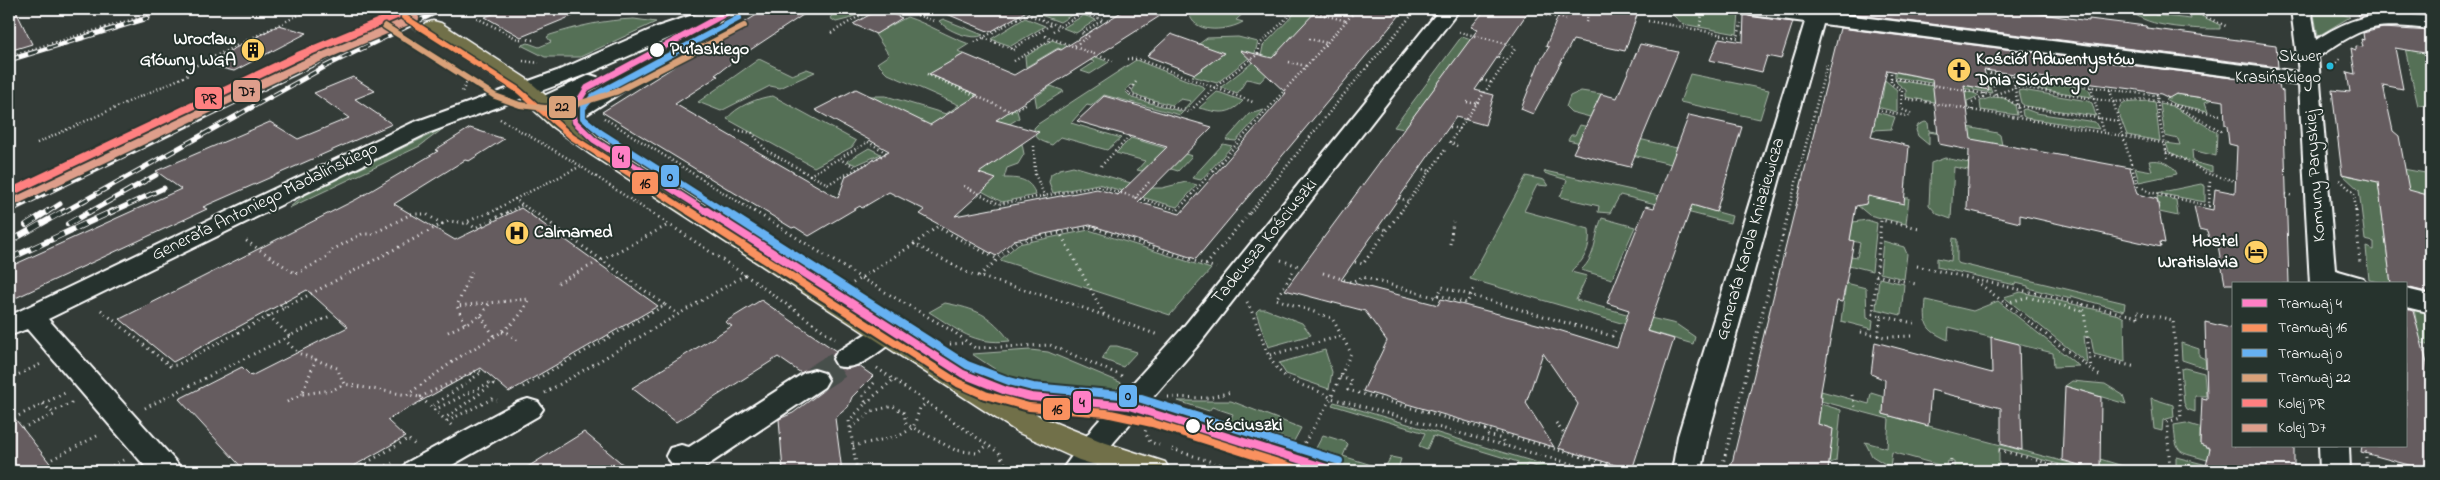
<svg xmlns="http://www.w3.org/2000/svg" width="2440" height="480" viewBox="0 0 2440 480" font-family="'Indie Flower',sans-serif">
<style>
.green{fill:#546f56;stroke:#aab7aa}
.building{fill:#655b5f;stroke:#fff}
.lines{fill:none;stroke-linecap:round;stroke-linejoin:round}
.minor-tunnel{stroke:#474f4b;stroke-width:28;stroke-dasharray:28 14;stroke-linecap:butt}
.major-tunnel{stroke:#474f4b;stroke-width:24;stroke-dasharray:24 12;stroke-linecap:butt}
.minor-casing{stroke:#fff;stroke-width:4}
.major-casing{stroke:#fff;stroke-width:3}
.path-far1{stroke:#fff;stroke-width:2.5;stroke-dasharray:1 3;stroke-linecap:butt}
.path{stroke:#fff;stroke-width:3;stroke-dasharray:1 4.5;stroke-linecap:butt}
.minor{fill:#26332d;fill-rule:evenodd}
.major{fill:#71704a;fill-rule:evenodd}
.rail-far1-casing{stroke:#fff;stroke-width:5}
.rail-casing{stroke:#fff;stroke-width:6}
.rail-far1{stroke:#26332d;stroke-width:3;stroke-dasharray:10;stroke-linecap:butt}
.rail{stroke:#26332d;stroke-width:4.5;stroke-dasharray:12;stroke-linecap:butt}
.rail-1-casing{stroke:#26332d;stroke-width:11}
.rail-2-casing{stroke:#26332d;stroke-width:11}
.rail-1{stroke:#ff8080;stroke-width:8}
.rail-2{stroke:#de9e8b;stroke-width:8}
.tram-1-far1-casing{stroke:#26332d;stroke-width:9}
.tram-1-casing{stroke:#26332d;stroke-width:12}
.tram-2-far1-casing{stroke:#26332d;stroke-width:9}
.tram-2-casing{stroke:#26332d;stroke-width:12}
.tram-3-far1-casing{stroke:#26332d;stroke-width:9}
.tram-3-casing{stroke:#26332d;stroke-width:12}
.tram-4-casing{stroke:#26332d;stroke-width:9}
.tram-1-far1{stroke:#ff80c5;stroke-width:6}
.tram-1{stroke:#ff80c5;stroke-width:8}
.tram-2-far1{stroke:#fa915f;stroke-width:6}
.tram-2{stroke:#fa915f;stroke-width:8}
.tram-3-far1{stroke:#66b1f2;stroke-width:6}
.tram-3{stroke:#66b1f2;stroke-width:8}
.tram-4{stroke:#d9a179;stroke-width:6}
.stop-dot{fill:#fff;stroke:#26332d;stroke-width:2}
.bus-dot{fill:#26bcdd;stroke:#26332d;stroke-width:2}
.labels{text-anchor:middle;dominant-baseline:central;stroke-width:4;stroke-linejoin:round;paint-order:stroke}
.bus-label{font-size:17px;fill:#fff;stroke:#26332d;text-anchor:end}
.poi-label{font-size:18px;font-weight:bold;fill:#fff;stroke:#26332d;text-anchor:end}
.stop-label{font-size:18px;font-weight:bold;fill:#fff;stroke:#26332d;text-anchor:start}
.street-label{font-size:18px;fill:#fff;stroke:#26332d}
.line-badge{stroke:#26332d;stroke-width:2}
.pale-badge-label{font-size:14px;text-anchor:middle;font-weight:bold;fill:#111}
</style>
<rect width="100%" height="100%" fill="#333b37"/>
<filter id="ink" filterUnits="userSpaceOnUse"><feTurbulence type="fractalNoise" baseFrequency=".02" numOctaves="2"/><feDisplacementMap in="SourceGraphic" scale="10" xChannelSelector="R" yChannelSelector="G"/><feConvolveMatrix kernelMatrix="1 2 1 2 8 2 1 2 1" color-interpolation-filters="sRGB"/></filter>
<g filter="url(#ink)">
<path class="green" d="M837 9H867L848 19 836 22 830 18Z
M1042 9H1065L1075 13 1060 22 1035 13Z
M1191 9H1248L1236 20 1243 22C1229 30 1197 35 1190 16Z
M1666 9H1697L1739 14 1737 34 1683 24Z
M2138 9H2151L2155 15 2191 19 2190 15 2176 13V9H2187L2220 25V29C2197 29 2154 28 2136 15Z
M2313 9H2329L2350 17 2318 36Z
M1298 10 1322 16 1301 38 1292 36 1285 44 1293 46 1260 82 1247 79 1237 94 1221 87 1261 56 1263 46Z
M1084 15 1096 20 1076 33 1063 28Z
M907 17C928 24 947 36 969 44L958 51 964 54 930 74 1012 110 1016 107 1019 118 1000 130 1021 139 1024 154 1018 164 1007 168 1004 178C1020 178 1030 179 1036 195L1002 202 965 182 995 179 978 173 1013 149 927 125 870 96H886L946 114 959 105 888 74 877 63 889 55 875 34Z
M1025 18 1045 26 1011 46 991 39Z
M634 19 656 22 580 57H545L521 45 528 43 539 47 551 42 547 37 550 35C579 26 604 20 634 19Z
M943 19 983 35C973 41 947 31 939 21Z
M1462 36 1471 39 1404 129 1394 127Z
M1238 37 1258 42 1255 53 1217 83 1192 76 1223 54 1199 44 1207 38Z
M1052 40 1109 62 1090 74 1081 71 1095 62 1058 48 1026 67 1025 57Z
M2405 48 2423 51 2431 68V102L2418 106Z
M759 59 792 75 807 69 815 72 780 88 770 86 721 111 698 102Z
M1136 60 1204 87 1205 89 1186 109H1184L1191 101 1181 99 1172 105 1135 95 1132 91 1135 86 1130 85 1125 91 1132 98 1183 112 1180 115 1104 95 1091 106 1087 105 1071 123 1121 138 1107 150 1061 137 1052 145C1042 141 1034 140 1034 128L1038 124Z
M1983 68 1992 93 1895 77V72L1989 90Z
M1690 74 1769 90 1760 119 1680 102Z
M2016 78 2085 88 2089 90 2092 97 2018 86Z
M1885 80 1897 90V112L1877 107 1879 98H1882Z
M1896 80 1974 93 1979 96 1967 101 1968 108 1906 97V90L1897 83Z
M1051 86 1064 91 1037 108 1035 97Z
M2022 90 2088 101 2092 103 2096 116 2025 106 2021 103 2018 91Z
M1581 91 1601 94 1590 117 1571 112 1566 107 1570 96Z
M1217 92 1221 93 1243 101C1228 117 1217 112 1199 108Z
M2172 94 2214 99 2205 102 2208 111 2174 104 2165 99Z
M773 96 856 141 852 147 814 167 727 119C735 107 759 97 773 96Z
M1993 97 2004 98 2015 105 2017 115 1981 110 1980 101Z
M2148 101 2155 102 2160 141 2127 135 2118 111 2123 103Z
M2160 104 2172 106 2217 132 2216 156 2192 150 2193 162 2212 167V172C2197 169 2185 157 2169 152L2166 143 2180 145 2178 139 2165 136Z
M2025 109 2036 113 2095 122 2099 129 2026 118 2023 116 2022 110Z
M1264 110 1236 141 1226 140 1249 114Z
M1876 112 1895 117 1891 129 1873 130Z
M1925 122 1928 123 1929 131 1961 136 1963 126 1997 133 2000 135 2002 145 1929 132V145L1918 136 1916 130 1918 125Z
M1580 125 1681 149 1671 164 1568 140 1571 135H1575Z
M444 128 420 146 289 208 303 196Z
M1131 138 1192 156 1178 171 1151 163 1142 171 1137 170 1145 161 1116 153Z
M1223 144 1232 146 1201 180 1192 178Z
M869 148 881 154 856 165 847 161Z
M1945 158 1969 163 1968 170 1954 167 1951 219 1937 214 1929 205 1931 163Z
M2149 161C2160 159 2173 163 2177 174L2139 182 2135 168 2152 171Z
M1073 166 1141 186 1133 194 1098 184 1053 193 1049 182 1051 174 1060 169Z
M2403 169 2431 174V196L2405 190Z
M1545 171 1659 196 1732 216 1730 223 1620 195 1610 213 1598 212 1599 206 1560 197 1567 180 1544 173Z
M2342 174 2378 182 2391 284 2369 280 2366 247 2374 250V242L2365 240 2359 190Z
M1526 176 1544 180 1548 186 1537 185 1524 211 1589 229C1590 240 1589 250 1582 260 1579 265 1574 266 1571 272L1587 276 1576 300 1641 318 1642 316 1676 324 1695 337 1693 344 1470 279Z
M1186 182 1197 185 1177 207 1141 197 1149 188H1162Z
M2025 183 2159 205 2157 196 2176 200 2178 216Z
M2201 184 2205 186V202L2157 193Z
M1868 196 1909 198 1906 224 1869 215 1857 205 1866 204Z
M1602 218 1635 227 1612 279 1581 270C1597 256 1594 235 1602 218Z
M1867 220 1877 223 1872 271 1849 265 1851 256 1857 257 1860 243 1850 240 1853 222Z
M1089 230 1211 269 1170 315 1000 260 1018 244Z
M1953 238 1957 239V263L2125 303 2124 311 2071 296V299L2028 288V286L2016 283 2015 285 1937 267V258L1951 261Z
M1883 241 1904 247 1907 254 1904 279 1880 273Z
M1879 278 1904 284 1901 315 1876 309Z
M1846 283 1866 288 1867 318 1873 320 1872 329 1841 321Z
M2021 292 2119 315 2124 318 2125 362 2094 354 2091 338 2084 336 2087 363 2004 297Z
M1926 300 1973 311 1998 301 2079 366 2054 367 2053 353 1949 327 1948 340C1924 329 1924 325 1926 300Z
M2406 302 2431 308V346L2420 342 2414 309Z
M945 303C976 309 990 314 1010 341 972 345 959 330 929 312Z
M1259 309H1265L1302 323 1311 335 1268 347 1256 312Z
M2181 343 2199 349V356L2205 359 2206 368 2182 360Z
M1110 346H1117L1137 352 1123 367 1102 359Z
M1030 350 1048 352 1122 383 1110 396 1025 389 972 354Z
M1325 350 1332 372 1329 389 1286 374 1279 363Z
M2185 368 2204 373 2206 396H2195V412L2187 409 2184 403 2181 369Z
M2072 381 2105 384 2123 395 2126 404 2065 386Z
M1821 391 1869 404 1871 393 1884 397 1883 414 2100 471V459L2126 467 2127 471H2084L1999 448V471H1964L1954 468V462L1947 461 1946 467 1892 452 1890 467 1872 456 1865 442 1887 448 1889 419 1821 401Z
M2151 398 2173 405 2174 417 2163 420 2162 431 2154 429Z
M1178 401H1231L1301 428 1294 441 1230 420 1233 414 1212 407 1209 411Z
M1334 402 1565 471H1551L1527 464 1524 471H1515L1518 462 1433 436 1427 449 1419 446 1425 433 1332 405Z
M1821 404 1841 410 1836 461 1814 468 1833 429 1818 424Z
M2186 423 2205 429 2200 430V444L2211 449 2207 460C2179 451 2176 457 2174 425Z
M1323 435 1346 442 1348 444 1343 456 1384 469 1391 457 1401 459 1397 471H1355L1334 464 1338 455 1316 448Z
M2176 457 2207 465 2209 471H2176Z"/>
<path class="building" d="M9 9H15L32 44 9 51Z
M505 9H589L521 37 485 17Z
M766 9H812L738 58 715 75 718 76 675 104 838 198 846 176 889 151 815 110 856 89 930 125 978 95 929 74 964 54 1014 75 1058 49 1061 50 1126 9H1139L1160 16 996 120 1039 132 979 173 996 179 955 216 1097 189 1118 195 1167 147 1077 121 1104 96 1212 127 1138 202 1180 214 1286 93 1240 50 1272 58 1318 9H1405L1196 259 1090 225 1014 240 996 256 920 214 925 210 889 192 862 208 860 206 809 236 795 227 792 228 602 112Z
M880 9 902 18 876 34 853 24Z
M935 9H1030L990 32Z
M1486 9H1530L1475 90 1494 95 1485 125 1456 117 1341 280 1438 305 1441 299 1552 328 1617 348 1629 310 1607 303 1646 206 1654 208 1689 115 1742 127 1716 212 1692 205 1647 331 1674 339 1632 470 1558 448 1578 404 1543 353 1526 403 1554 447 1363 391 1387 341 1365 311 1285 290 1478 29 1471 27Z
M1561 9H1639L1625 51 1573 40 1533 114 1521 109 1539 63 1549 47 1546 46Z
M1844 9H2008L2089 21V19L2146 26 2147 28 2276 45 2278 67 1843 13Z
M2357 9H2416L2419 14 2384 13 2359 17Z
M1744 15 1793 22 1781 59 1767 56 1762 72 1710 60 1719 38 1743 42Z
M279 25 307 33 234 71 205 64Z
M1840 28 2279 84 2280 90 2283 91 2289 284H2225L2217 240 2209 238 2207 231 2199 229 2194 206 2213 210 2215 189 2235 193 2237 146 2229 144 2227 126 2225 125 2224 101 2176 94 2169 98 2161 94 2132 89 1984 70 1989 90 1964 85 1971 139 2130 168 2137 194 2157 199 2165 243 2160 242 2161 247 2020 215V223L1967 210 1969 150 1939 144 1932 79 1887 70 1871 137 1909 146 1904 204 1868 196 1866 204 1856 206 1850 240 1854 241 1846 283 1842 302 1837 301 1820 397H1822L1818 424 1833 429 1828 471H1730Z
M2383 28 2431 31V54L2395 48 2403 89 2383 85 2393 131 2399 136 2409 190 2431 196V293L2406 287V284H2391L2378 182 2342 174 2332 90 2350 92 2347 72 2355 74 2351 48 2356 50V46L2363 47 2361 39 2364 40 2363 33Z
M1171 34 1224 53 1195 74 1147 56Z
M1640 44 1678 52 1630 167 1573 153 1601 94 1617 98Z
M353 77 375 91 355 99 392 124 203 207 207 209 9 301V267L181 189 156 171 270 122 298 139 349 118 314 93Z
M470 128 504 139 469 161 465 160 394 204 455 240 521 208 658 306 509 392 481 368 387 420 405 437 345 471H245L179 399 242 367 251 376 348 327 307 290 173 362 120 319 357 199 438 151 435 150Z
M761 300 836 351 831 358 835 367 845 369 859 366 873 376 852 397 848 407 835 418 842 471H783L779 419 793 413 825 389 830 379 825 371 813 368 801 373 778 357 676 422 632 388 732 326 725 322Z
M2406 309 2413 311 2431 378V471L2361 452 2362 446H2406Z
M2205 322 2234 329V446H2294V471H2205L2210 448 2200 444 2202 398 2207 399Z
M1991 337 2019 344 2022 450 2001 444V408L1967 399 1931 390 1928 426 1883 414 1885 380 1871 374 1875 342 1992 373Z
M2065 386 2101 397 2100 471 2062 460Z
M9 411 56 471H9Z
M584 432 631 471H521Z"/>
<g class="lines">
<path class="minor-tunnel" d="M814 380 847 359"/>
<path class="major-tunnel" d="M402 9 433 28"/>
<g class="minor-casing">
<path id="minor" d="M711 9H736L733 13 722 18 710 36 568 126 560 128 552 126 549 121 552 116 697 26 592 72 428 133 48 319 177 463 181 471H149L27 329 9 336V316L412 123 557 71 657 27Z
M1440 9H1460L1200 343 1114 442 1093 471H1061L1094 426 1180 331Z
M1741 9 1810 11 1811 9H1831L1829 13 2299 72 2291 9H2311L2316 40C2356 13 2384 11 2431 17V29C2373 23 2367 24 2318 57L2335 270 2363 278 2367 284H2310L2299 85 1823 24 1708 436 1702 471H1672L1678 436 1805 22 1751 15 1744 13Z
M590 75 597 77 601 81 597 85 551 110 543 112 535 110 532 105 535 100Z
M2406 289 2431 295V313L2406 307Z
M888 323 898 326 902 332 898 338C880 350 859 372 837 366L833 359 837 352 878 326Z
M814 370 824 373 828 380 824 387 699 471H678L666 456 670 448 681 445 689 447 804 373Z
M528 399 538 402 543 409 538 416 442 471H402L406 463 518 402Z
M2319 446H2349L2350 471H2320Z"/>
</g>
<g class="major-casing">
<path id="major" d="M433 21 441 23 527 79 569 116 608 144 1041 417 1103 442 1165 462 1170 471H1115L1079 460 1019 433 590 154 551 126 511 89 425 33 422 28 425 23Z"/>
</g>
<path class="path-far1" d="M1036 9 1026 14 1059 26
M1071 9 1103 20 1081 33 1089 36 1074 46
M1301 9 1347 21
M1703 9 1699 30 1738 38 1741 23
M1712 9 1731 11
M2102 9 2111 11
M2188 9 2226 26
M906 11 934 21
M1546 15 1566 19
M477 18 518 39 534 40
M1648 21 1699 30
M1586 22 1589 13
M1053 31 1082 13
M831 33 871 9
M1045 36 1113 61
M408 38 416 42
M984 38 1017 51
M1309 39 1327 43
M975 42 1026 14
M1012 49 1052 24
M9 56 168 9
M1498 57 1508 60
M1127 59H1138L1253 102
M523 61 539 63
M1014 61 1052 39
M1289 62 1306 66
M2331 69 2340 59
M1989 70 1996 95
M462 73 467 81 462 92
M1891 73V83L1902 90 1901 109 1912 114
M1990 73 2158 96
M927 74 1012 112 1027 103
M2013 76 2020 119
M1891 78 2003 97 2017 105
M1482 80 1493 83
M1136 82 1128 93 1133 96 1189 112 1215 87 1258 54 1260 44 1296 9
M2014 86 2113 102 2146 99 2220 115
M2091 87 2103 132
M2110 90 2138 188
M1996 94 2014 88
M2157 94 2159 118 2168 160
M1902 98 2163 143
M1467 102 1477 104
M2018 106 2118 121
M2175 106 2223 132
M1877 110 1911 117
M1972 110V102L1984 97V93
M604 118 756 213
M500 119 574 162 651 213
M1450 127 1459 129
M736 130 752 133 766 150 810 175
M868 142 887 153 828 184 810 175Z
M37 143 188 75 189 69 311 9
M1034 146 1035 174 1046 199
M1457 146 1450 142 1515 49 1509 44 1459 32
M2166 152 2184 159 2206 173 2235 181
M839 159 856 167
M1101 166 1130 136
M1420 168 1430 171
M2340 180 2354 193 2356 213
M964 186 999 204 1098 186 1178 210 1357 9
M2143 188 2149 192 2209 206 2210 180
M2286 194 2293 196
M1135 198 1150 181
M1399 198 1408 201
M515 199 581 166
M490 213 515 199 534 213
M506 213 522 205
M1250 213 1340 99 1417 9
M1400 213 1445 150
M1788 213 1827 64"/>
<path class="path" d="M649 211 751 279 835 339
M754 211 861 278 954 332 975 348 1050 345 1122 376
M2356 211 2360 265
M468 223 475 228 509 211
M442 224 449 221 464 223 492 211
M1379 228 1388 230
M1059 231 1104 314
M914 244 937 227 997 259 1016 242 1090 227 1216 268
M1450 244 1453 222
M1281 260 1301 267
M1355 262 1363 264 1401 211
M1206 265 1251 211
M1917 266 2138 317 2137 320
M1293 272 1276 299 1332 318 1351 353 1331 398 1301 449
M1323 273 1351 282 1363 277 1437 298 1442 287 1612 336 1615 331
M1876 275 1916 284
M979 276 997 260
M1976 281 2100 376
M558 283 668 225
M853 283 914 244 968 273 1075 305 1158 335
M1438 295 1467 303 1474 288
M1247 302C1260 325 1263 360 1286 377 1299 387 1317 388 1331 398L1598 471
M2006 303 2027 297 2084 311
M2083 304 2091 368
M665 305 678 314
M285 307 280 305 287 300
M101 310 170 366 177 365 442 224 426 214H411L373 234H362L330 251 328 257 296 274 245 240
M269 316 290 336
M481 316 495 338
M1881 316 1914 323
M2138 317 2137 312 2173 320 2181 418 2167 422 2170 471
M465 323 457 306 472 270
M448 332 481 316 489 304
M502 332 508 333 519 342
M1861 332 1885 337 1913 336
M1878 336 1881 316 1873 314 1881 220 1919 228
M284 339 298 353 337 368 344 384 407 395
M950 344 966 343
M1270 355 1342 336
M2089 356 2136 367
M316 359 302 394 333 390 344 384
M877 368 999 453 1009 471
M1340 377 1352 381 1348 390 1632 471
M9 379 41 364
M523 387 665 305 533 211
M545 393 745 275
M1852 395 1856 411
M420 397 478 370 482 372 431 407
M1168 397 1208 398 1231 392
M287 402 302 394
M866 403 893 380
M43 404 52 412 74 402
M1162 404 1329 458 1326 463
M145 408 332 315
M434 410 491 382 493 384 444 419
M14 418 67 392
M447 421 492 399 497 400
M1556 423 1564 434 1563 437
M451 425 420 397 407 395C424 383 441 370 458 358 484 341 517 330 529 299L457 306
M1147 425 1145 432 1150 442 1159 445
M22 428 54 415 52 412
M851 428 872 411 893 406 904 413 906 424 955 450 976 453 988 445
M1485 430 1488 435 1502 439 1505 446
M853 446 899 436 913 428 920 408 927 403
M2365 446 2367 471
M1172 449 1240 471
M1999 450 2077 471
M52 459 101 434
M1853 465 1854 471
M103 471 123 460
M352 471 408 439 415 445
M377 471 392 463
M857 471 849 421 866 403 863 396 875 382
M1721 471 1789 211
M1950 471 1951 458"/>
<use href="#minor" class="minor"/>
<use href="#major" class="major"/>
<g class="rail-far1-casing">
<path id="rail-far1" d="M9 60 148 18
M9 211 335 54
M46 213 60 204
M62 213 328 65 443 9
M88 213 156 175
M110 213 164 188"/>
</g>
<g class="rail-casing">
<path id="rail" d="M68 224 90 211
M26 225 48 211
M9 242 64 211
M9 259 113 211"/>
</g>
<use href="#rail-far1" class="rail-far1"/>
<use href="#rail" class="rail"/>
<g class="rail-1-casing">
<path id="rail-1" d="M9 193 298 56 411 9"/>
</g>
<g class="rail-2-casing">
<path id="rail-2" d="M13 202 302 65 415 18"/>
</g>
<use href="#rail-1" class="rail-1"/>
<use href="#rail-2" class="rail-2"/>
<g class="tram-1-far1-casing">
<path id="tram-1-far1" d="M709 213 594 140 575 122 573 110 587 88 734 9"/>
</g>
<g class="tram-1-casing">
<path id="tram-1" d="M707 211 963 374 1006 391 1031 397 1129 406 1336 471"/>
</g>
<g class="tram-2-far1-casing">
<path id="tram-2-far1" d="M404 17 518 90 572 137 691 213"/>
</g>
<g class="tram-2-casing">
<path id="tram-2" d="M689 211 958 383 985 395 1029 407 1106 413 1152 423 1304 471"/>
</g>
<g class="tram-3-far1-casing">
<path id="tram-3-far1" d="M727 213 600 132 583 118V108L593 96 739 18"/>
</g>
<g class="tram-3-casing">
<path id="tram-3" d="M725 211 967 365 1009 381 1033 387 1132 396 1339 461"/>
</g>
<g class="tram-4-casing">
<path id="tram-4" d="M385 26 495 96 520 105 545 108 571 106 616 92 744 26"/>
</g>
<use href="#tram-1-far1" class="tram-1-far1"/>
<use href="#tram-1" class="tram-1"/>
<use href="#tram-2-far1" class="tram-2-far1"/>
<use href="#tram-2" class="tram-2"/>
<use href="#tram-3-far1" class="tram-3-far1"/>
<use href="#tram-3" class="tram-3"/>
<use href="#tram-4" class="tram-4"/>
</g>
</g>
<defs>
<g id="building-disc" transform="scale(1.25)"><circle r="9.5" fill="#ffd166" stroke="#26332d"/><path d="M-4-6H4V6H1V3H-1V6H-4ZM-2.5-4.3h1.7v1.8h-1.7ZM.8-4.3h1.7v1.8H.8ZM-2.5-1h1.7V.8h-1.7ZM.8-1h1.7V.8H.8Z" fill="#111"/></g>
<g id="church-disc" transform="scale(1.25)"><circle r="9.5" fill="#ffd166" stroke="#26332d"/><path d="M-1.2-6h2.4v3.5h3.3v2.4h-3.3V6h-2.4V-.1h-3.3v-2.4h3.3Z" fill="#111"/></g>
<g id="hospital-disc" transform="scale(1.25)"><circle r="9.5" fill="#ffd166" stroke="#26332d"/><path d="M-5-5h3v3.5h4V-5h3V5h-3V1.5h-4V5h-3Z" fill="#111"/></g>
<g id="hotel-disc" transform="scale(1.25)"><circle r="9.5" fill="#ffd166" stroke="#26332d"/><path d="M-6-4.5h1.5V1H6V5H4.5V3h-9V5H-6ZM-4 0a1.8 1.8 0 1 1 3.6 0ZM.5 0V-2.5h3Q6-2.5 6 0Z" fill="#111"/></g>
</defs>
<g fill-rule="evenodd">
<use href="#building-disc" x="253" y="50"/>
<use href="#church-disc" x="1959" y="70"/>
<use href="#hospital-disc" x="517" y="233"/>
<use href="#hotel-disc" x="2256" y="252"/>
</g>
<g class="stop-dot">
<circle cx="657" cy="50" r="8"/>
<circle cx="1193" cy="426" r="8"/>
</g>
<circle class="bus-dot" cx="2330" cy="66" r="4.5"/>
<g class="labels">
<g class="bus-label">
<text x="2321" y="56">Skwer<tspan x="2321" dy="21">Krasińskiego</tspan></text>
</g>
<g class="poi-label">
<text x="236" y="40">Wrocław<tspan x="236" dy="21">Główny WGA</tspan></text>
<text x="1976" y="60" text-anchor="start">Kościół Adwentystów<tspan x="1976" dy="21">Dnia Siódmego</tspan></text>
<text x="534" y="233" text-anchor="start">Calmamed</text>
<text x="2238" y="242">Hostel<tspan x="2238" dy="21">Wratislavia</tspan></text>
</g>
<g class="stop-label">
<text x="670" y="50">Pułaskiego</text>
<text x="1206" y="426">Kościuszki</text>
</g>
<g class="street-label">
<text transform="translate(2316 176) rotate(-94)">Komuny Paryskiej</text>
<text transform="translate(265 202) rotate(-26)">Generała Antoniego Madalińskiego</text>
<text transform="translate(1751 239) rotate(-74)">Generała Karola Kniaziewicza</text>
<text transform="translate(1265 242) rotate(-51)">Tadeusza Kościuszki</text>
</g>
</g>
<g class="line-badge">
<rect x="232" y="79" width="29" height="24" rx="5" fill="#de9e8b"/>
<rect x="194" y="86" width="29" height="24" rx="5" fill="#ff8080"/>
<rect x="548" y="95" width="29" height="24" rx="5" fill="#d9a179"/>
<rect x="611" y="145" width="20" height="24" rx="5" fill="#ff80c5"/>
<rect x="660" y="164" width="20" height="24" rx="5" fill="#66b1f2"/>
<rect x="631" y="171" width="28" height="24" rx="5" fill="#fa915f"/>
<rect x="1118" y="384" width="20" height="24" rx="5" fill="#66b1f2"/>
<rect x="1072" y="390" width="20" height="24" rx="5" fill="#ff80c5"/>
<rect x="1042" y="397" width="29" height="24" rx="5" fill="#fa915f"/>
</g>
<g class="pale-badge-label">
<text x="247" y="96">D7</text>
<text x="209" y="103">PR</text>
<text x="562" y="111">22</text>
<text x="621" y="162">4</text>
<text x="670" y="181">0</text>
<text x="645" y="188">16</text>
<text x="1128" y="400">0</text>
<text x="1082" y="407">4</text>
<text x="1057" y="414">16</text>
</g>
<rect width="2440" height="480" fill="none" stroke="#26332d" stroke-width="30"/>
<rect x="15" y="15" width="2410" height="450" fill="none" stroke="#fff" stroke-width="2" filter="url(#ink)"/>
<rect x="2232" y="282" width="175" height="165" fill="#26332d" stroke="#7d8581"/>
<rect x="2242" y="299" width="25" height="8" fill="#ff80c5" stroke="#7d8581"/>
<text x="2278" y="308" font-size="15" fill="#ffffff">Tramwaj 4</text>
<rect x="2242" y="324" width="25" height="8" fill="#fa915f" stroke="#7d8581"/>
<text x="2278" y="332" font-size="15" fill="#ffffff">Tramwaj 16</text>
<rect x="2242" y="349" width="25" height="8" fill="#66b1f2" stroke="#7d8581"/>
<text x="2278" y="358" font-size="15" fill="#ffffff">Tramwaj 0</text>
<rect x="2242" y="374" width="25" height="8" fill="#d9a179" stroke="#7d8581"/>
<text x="2278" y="382" font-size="15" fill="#ffffff">Tramwaj 22</text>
<rect x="2242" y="399" width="25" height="8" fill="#ff8080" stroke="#7d8581"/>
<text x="2278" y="408" font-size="15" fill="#ffffff">Kolej PR</text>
<rect x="2242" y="424" width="25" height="8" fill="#de9e8b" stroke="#7d8581"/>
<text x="2278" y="432" font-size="15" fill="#ffffff">Kolej D7</text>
</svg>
